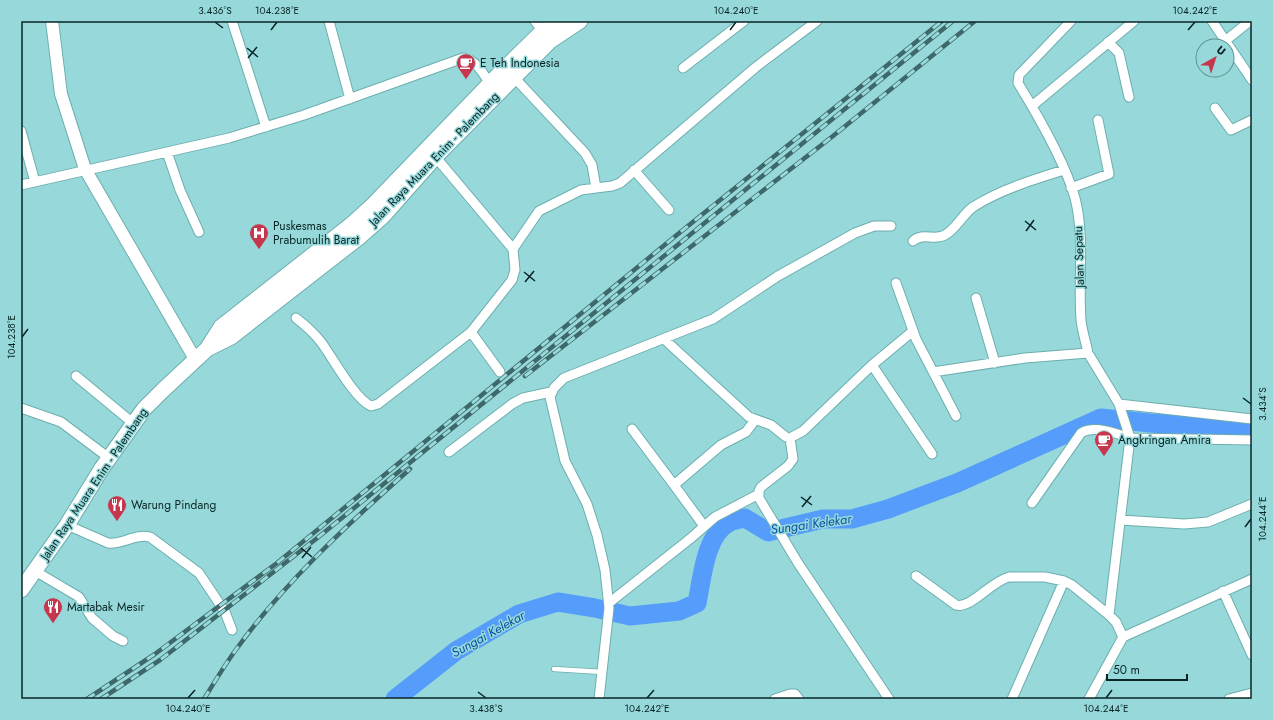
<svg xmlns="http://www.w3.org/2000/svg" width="1273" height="720" viewBox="0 0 1273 720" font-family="Jost,sans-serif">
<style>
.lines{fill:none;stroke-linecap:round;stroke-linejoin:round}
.river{stroke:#569cfb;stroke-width:19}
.service-casing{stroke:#6daeaf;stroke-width:6}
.minor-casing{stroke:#6daeaf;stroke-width:11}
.tertiary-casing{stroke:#6daeaf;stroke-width:14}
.primary-casing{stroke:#6daeaf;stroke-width:17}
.service{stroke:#fff;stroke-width:4.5}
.minor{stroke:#fff;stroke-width:9}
.tertiary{stroke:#fff;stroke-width:12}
.primary{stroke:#fff;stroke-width:15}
.rail-casing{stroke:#3e6869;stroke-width:4.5}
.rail{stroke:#97d9da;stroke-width:3;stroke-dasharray:9;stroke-linecap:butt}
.ticks{fill:none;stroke:#092526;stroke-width:1.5}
.labels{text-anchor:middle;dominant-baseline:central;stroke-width:3;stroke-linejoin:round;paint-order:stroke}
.poi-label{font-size:12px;fill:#092526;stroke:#97d9da;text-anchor:start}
.street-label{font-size:12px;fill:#092526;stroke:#97d9da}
.water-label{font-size:13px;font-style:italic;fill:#0851a4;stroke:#97d9da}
.neatline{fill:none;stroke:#092526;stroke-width:1.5}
.ticks-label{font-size:10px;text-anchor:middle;fill:#092526}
</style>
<rect width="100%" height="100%" fill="#97d9da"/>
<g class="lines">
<path class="river" d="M395 699 456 651 519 614 558 602 595 608 630 616 679 611 697 603C702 579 705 534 730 522 734 520 740 519 745 518L768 532 823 519H852L888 509 957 483 1101 418 1150 423 1252 430"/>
<g class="service-casing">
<path id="service" d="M554 669 603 672"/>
</g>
<g class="minor-casing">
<path id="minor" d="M232 21 266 127
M329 21 350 99
M535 21 545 34
M1071 21 1019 75 1018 83C1037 114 1065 162 1075 198 1085 237 1078 280 1081 320 1082 331 1086 342 1088 353L1119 404 1130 438 1109 615 1116 622 1123 637 1089 699
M1212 21 1252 80
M1225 41 1250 21
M1108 42 1119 53 1129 97
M683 68 744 21
M511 74 585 153 592 165 596 188 612 186 620 183 756 67 817 21
M1032 106 1134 21
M1215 108 1231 130 1252 120
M21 131 35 182
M167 152 180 190 199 232
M433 154 513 249
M634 170 669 210
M21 185 229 138 304 115 463 58C477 59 485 78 493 87
M1071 188 1109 174 1098 120
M913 241C923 232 934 241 945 235 957 228 962 215 973 207 999 190 1035 179 1064 170
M896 283 916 339 956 416
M976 298 995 363
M296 318C305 325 314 333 321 342 333 358 354 398 371 406L378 404 471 332
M664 339 749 417 771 425 786 437 790 438 803 431 872 365 913 331
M872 365 932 454
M500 372 471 332 512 280 515 270 513 249 539 211 581 190 596 188
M933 372 1025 358 1088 353
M76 376 134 424
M1119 404 1252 419
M21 408 61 422 109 458
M632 429 674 485
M790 438 793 459 788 466 761 487 759 491V498L798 563 889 699
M449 452 512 404 523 398 551 392
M1032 503 1081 433C1094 425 1116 433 1130 438L1252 440
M1121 520 1184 524 1208 522 1252 504
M67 525 108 543C122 545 136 533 150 537L199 573 225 612 232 630
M704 526 674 485 721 445 746 432 755 420
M35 571 79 597 92 618 113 636 123 641
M916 576 956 605C971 609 990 582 1009 577H1045L1064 581 1072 585 1109 615
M1223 591 1252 655
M609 603 691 538 715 517 759 494
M1123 637 1252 579
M599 699 609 608 605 570 597 535 587 504 565 461 550 397 554 388 564 378 713 319 778 276 855 233 874 226H891
M775 699 790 694H795L799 699
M1012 699 1064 581
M1229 699 1252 693"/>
</g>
<g class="tertiary-casing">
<path id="tertiary" d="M52 21 61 94 85 169 195 359"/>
</g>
<g class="primary-casing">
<path id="primary" d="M207 349 221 327 351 225 374 204 506 67 543 31 560 21
M21 590 67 525 102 468 144 409 162 391 207 349 231 337 358 238 383 216 436 156 550 41 580 21"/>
</g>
<use href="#service" class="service"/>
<use href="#minor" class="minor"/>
<use href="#tertiary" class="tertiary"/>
<use href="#primary" class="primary"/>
<g class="rail-casing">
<path id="rail" d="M525 376 833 136 975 21
M87 699 155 654 277 563 678 234 942 21
M101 699 160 660 316 539 953 21
M204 699C214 683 224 666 235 651 281 586 350 522 410 469"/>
</g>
<use href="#rail" class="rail"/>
</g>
<path class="ticks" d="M215 22 223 28M271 30 277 22M730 30 736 22M1188 30 1195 22M247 48 258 57M248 58 257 47M1025 221 1036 230M1026 231 1034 220M524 272 535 281M525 282 534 271M22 337 28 329M1243 398 1251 404M801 497 812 505M802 507 811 496M1245 527 1251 519M301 548 312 557M302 558 311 547M478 692 486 698M188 698 195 690M647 698 654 690M1106 698 1112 690"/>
<defs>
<g id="cafe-pin" transform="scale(1)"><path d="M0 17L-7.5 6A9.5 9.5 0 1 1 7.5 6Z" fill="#c6364c" stroke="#97d9da"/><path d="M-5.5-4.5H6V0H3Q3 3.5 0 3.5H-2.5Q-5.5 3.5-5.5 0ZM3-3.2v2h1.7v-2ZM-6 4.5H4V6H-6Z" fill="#fff"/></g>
<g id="hospital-pin" transform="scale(1)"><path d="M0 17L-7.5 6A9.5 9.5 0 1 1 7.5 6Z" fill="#c6364c" stroke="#97d9da"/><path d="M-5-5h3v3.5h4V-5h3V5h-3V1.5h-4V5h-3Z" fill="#fff"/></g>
<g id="restaurant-pin" transform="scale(1)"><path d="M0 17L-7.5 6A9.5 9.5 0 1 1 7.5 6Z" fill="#c6364c" stroke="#97d9da"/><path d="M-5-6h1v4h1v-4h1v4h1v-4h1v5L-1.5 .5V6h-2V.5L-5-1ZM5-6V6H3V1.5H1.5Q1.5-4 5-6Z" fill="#fff"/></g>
</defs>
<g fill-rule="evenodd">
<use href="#cafe-pin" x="466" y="63"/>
<use href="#hospital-pin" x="259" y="233"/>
<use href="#cafe-pin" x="1104" y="440"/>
<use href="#restaurant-pin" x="117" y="505"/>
<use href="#restaurant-pin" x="53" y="607"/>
</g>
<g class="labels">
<g class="poi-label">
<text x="480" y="63">E Teh Indonesia</text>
<text x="273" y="226">Puskesmas<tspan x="273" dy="14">Prabumulih Barat</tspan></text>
<text x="1118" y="440">Angkringan Amira</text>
<text x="131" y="505">Warung Pindang</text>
<text x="67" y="607">Martabak Mesir</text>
</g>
<g class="street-label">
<text transform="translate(434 159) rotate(-46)">Jalan Raya Muara Enim - Palembang</text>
<text transform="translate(1079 257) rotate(-92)">Jalan Sepatu</text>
<text transform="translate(94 484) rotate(-56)">Jalan Raya Muara Enim - Palembang</text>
</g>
<g class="water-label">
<text transform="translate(811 524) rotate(-8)">Sungai Kelekar</text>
<text transform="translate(488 634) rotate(-29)">Sungai Kelekar</text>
</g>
</g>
<rect width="1273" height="720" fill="none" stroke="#97d9da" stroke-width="44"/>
<g transform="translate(1215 58) rotate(39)"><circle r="19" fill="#97d9da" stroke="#5e9192"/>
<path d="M0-3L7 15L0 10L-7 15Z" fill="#c6364c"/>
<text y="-6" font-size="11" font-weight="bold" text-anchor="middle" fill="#092526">U</text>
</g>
<path d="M1107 674v6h80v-6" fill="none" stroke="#092526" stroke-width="2"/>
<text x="1113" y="674" font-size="12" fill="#092526" stroke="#97d9da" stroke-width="3" paint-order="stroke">50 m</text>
<rect x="22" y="22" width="1229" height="676" class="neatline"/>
<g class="ticks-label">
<text x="215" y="14">3.436°S</text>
<text x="277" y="14">104.238°E</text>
<text x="736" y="14">104.240°E</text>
<text x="1195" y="14">104.242°E</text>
<text transform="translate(11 337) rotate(-90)" y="4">104.238°E</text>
<text transform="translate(1262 404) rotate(-90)" y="4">3.434°S</text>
<text transform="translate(1262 519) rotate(-90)" y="4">104.244°E</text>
<text x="188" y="712">104.240°E</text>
<text x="486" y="712">3.438°S</text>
<text x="647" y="712">104.242°E</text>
<text x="1106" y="712">104.244°E</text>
</g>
</svg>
